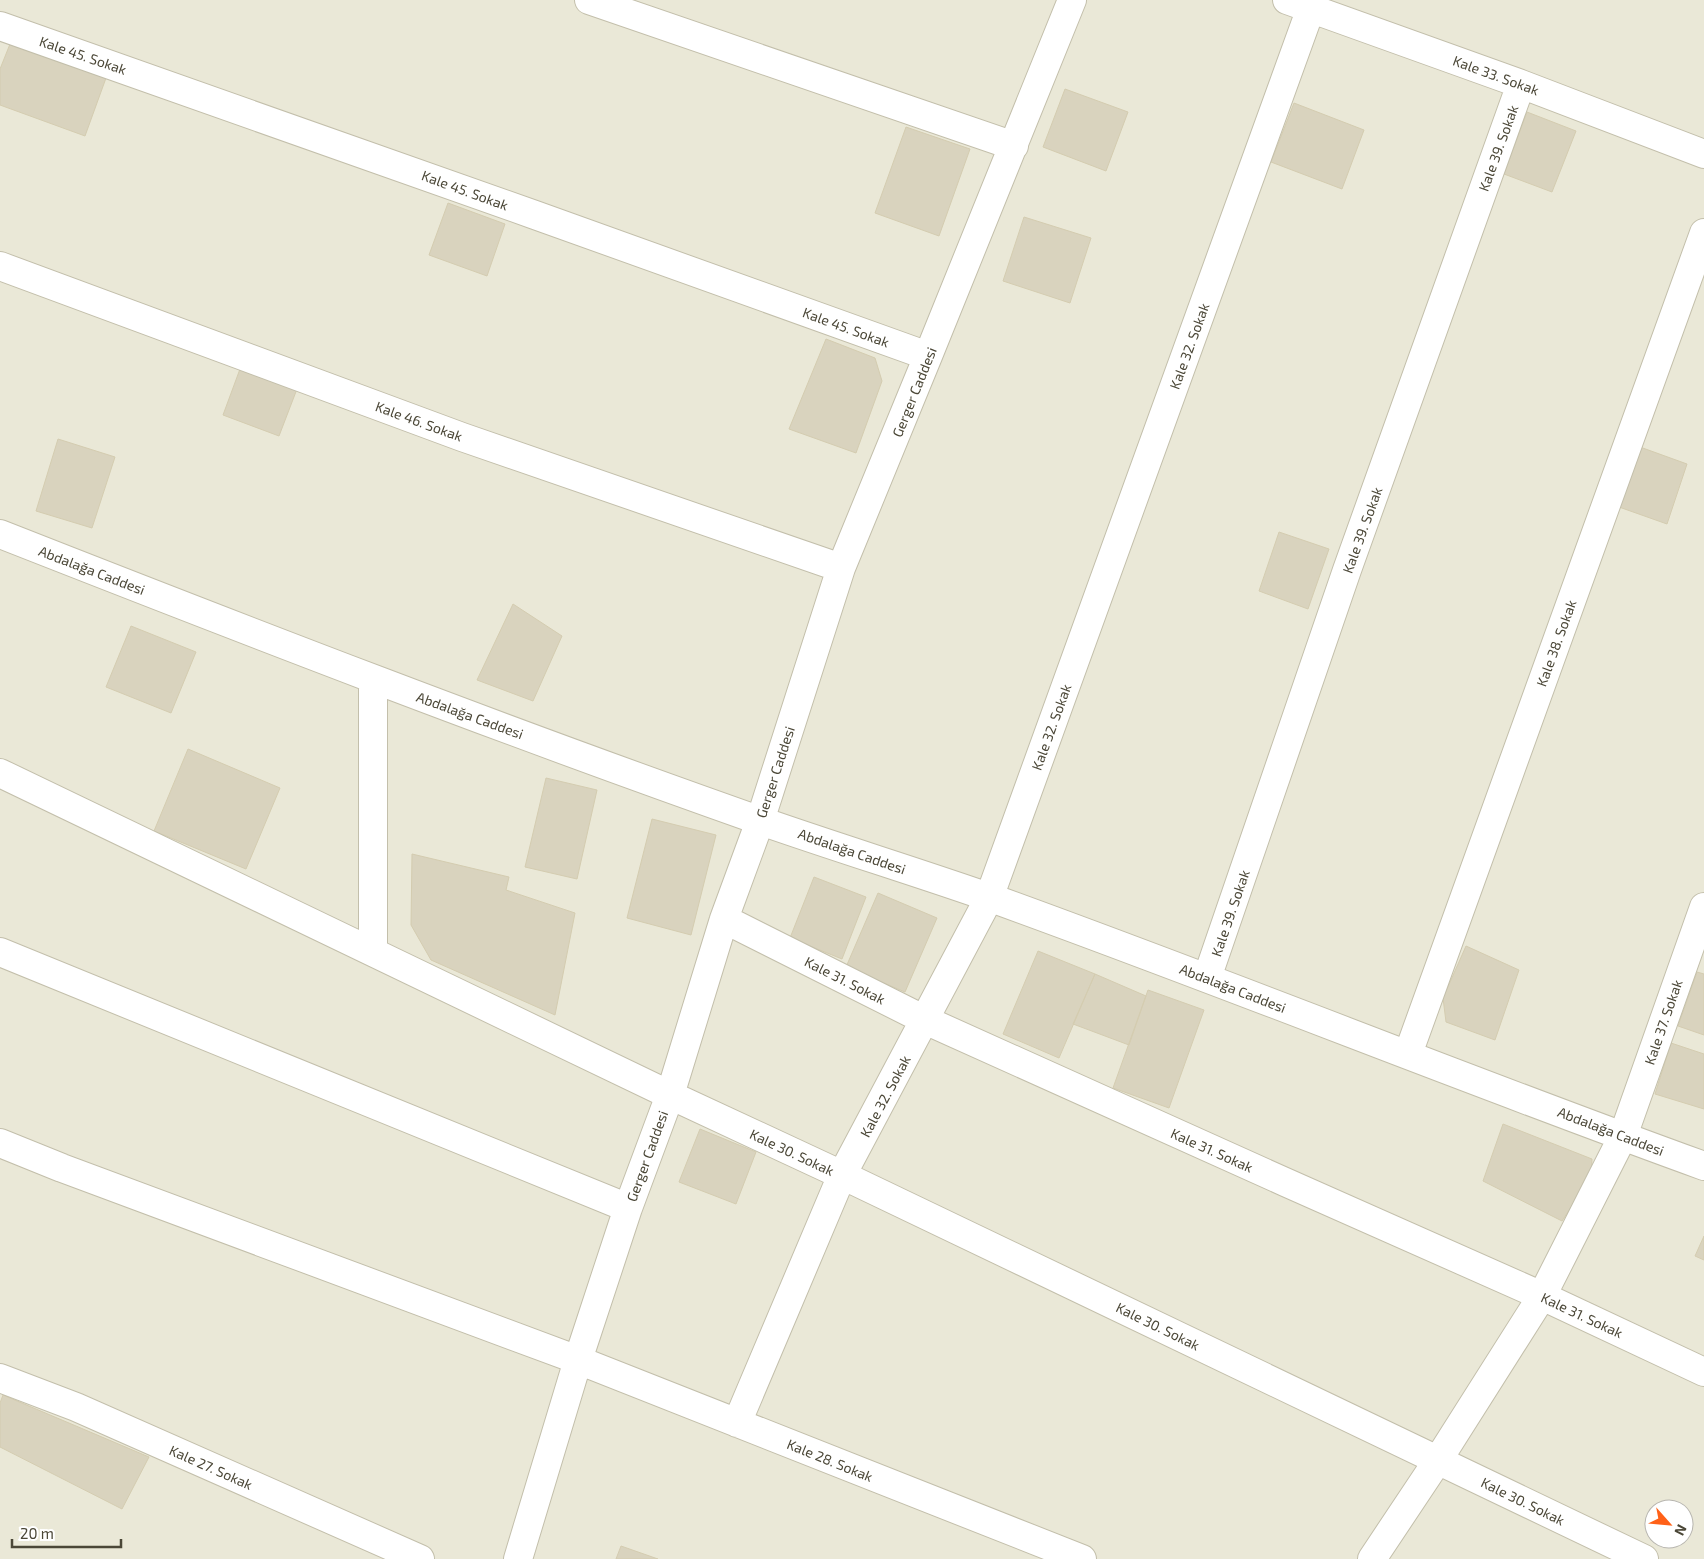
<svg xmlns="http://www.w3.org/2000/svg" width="1704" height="1559" viewBox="0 0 1704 1559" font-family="'Exo 2',sans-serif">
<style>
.residential{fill:#eae8d7;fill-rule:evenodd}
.building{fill:#d9d3be;stroke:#d4ccb0}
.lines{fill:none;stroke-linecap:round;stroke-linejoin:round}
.minor-casing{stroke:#c3bfab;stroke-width:30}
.minor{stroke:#fff;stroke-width:28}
.labels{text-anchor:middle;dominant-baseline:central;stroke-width:4;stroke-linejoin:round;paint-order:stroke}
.street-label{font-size:14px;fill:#4b4737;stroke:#fff}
</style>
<rect width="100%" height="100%" fill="#f6f4ea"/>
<path class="residential" d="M0 0H1704V1559H0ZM1654 1509H1684V1539H1654Z"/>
<path class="building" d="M10 44 106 78 85 136 0 105V69Z
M1065 89 1128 112 1106 171 1043 147Z
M1294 103 1364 130 1342 189 1271 162Z
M1527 112 1576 131 1552 192 1504 174Z
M906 127 970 149 939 236 875 213Z
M448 203 505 224 487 276 429 255Z
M1024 217 1091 238 1070 303 1003 281Z
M826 339 875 358 882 381 856 453 789 429Z
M240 369 297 389 279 436 223 415Z
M58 439 115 457 92 528 36 511Z
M1640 447 1687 464 1667 524 1619 507Z
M1279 532 1329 549 1308 609 1259 591Z
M513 604 562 636 533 701 477 680Z
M131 626 196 652 171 713 106 687Z
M188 749 280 788 246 869 154 831Z
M546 778 597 790 577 879 525 867Z
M652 819 716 835 691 935 627 918Z
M412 854 509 877 506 890 575 913 555 1015 431 960 411 925Z
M814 877 866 897 842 959 790 938Z
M878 893 937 918 905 992 846 967Z
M1466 946 1519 970 1495 1040 1446 1022 1443 998Z
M1038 951 1095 974 1059 1058 1003 1034Z
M1697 972 1704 974V1035L1678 1026Z
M1095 974 1146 996 1129 1045 1073 1024Z
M1148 990 1204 1010 1169 1108 1113 1088Z
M1671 1043 1704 1054V1109L1655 1094Z
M1503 1124 1592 1159 1591 1177 1562 1221 1483 1181Z
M700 1129 756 1152 736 1204 679 1182Z
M1704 1236V1260L1695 1256Z
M3 1395 149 1457 122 1509 0 1447V1403Z
M621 1546 658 1559H616Z"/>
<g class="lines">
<g class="minor-casing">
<path id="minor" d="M589 0 1014 146
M1287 0 1521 84 1704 154
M0 26 535 215 928 356
M0 266 462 437 841 568
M0 534C252 633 505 731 761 821 838 848 917 872 994 899 1232 985 1466 1080 1704 1166
M0 773 670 1095 842 1175 1644 1559
M724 919 925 1020 1285 1182 1542 1296 1704 1372
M0 952 628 1208
M373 952V680
M1207 978 1347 570 1521 84
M1408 1054 1704 233
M0 1143 62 1168 578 1360 1082 1559
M0 1378 76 1407 420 1559
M737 1423 842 1175 989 898 1311 8
M518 1559 578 1360 628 1208 670 1095 724 919 760 821 841 568 928 356 1072 0
M1372 1559 1438 1460 1542 1296 1623 1136 1704 907"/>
</g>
<use href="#minor" class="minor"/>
</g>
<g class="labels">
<g class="street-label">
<text transform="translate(83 55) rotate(19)">Kale 45. Sokak</text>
<text transform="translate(1496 75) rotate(20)">Kale 33. Sokak</text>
<text transform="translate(1498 148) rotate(-70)">Kale 39. Sokak</text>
<text transform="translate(465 190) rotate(20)">Kale 45. Sokak</text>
<text transform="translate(846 327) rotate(20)">Kale 45. Sokak</text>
<text transform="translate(1189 346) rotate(-70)">Kale 32. Sokak</text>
<text transform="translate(914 392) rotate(-68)">Gerger Caddesi</text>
<text transform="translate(419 421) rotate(20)">Kale 46. Sokak</text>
<text transform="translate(1362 530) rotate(-70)">Kale 39. Sokak</text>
<text transform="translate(92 570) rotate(21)">Abdalağa Caddesi</text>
<text transform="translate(1556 643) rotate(-70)">Kale 38. Sokak</text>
<text transform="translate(470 715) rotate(20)">Abdalağa Caddesi</text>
<text transform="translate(1051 727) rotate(-70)">Kale 32. Sokak</text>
<text transform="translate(775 772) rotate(-72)">Gerger Caddesi</text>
<text transform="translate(852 851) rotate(19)">Abdalağa Caddesi</text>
<text transform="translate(1230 913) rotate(-71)">Kale 39. Sokak</text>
<text transform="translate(845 980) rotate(27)">Kale 31. Sokak</text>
<text transform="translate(1233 988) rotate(21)">Abdalağa Caddesi</text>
<text transform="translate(1663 1022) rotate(-71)">Kale 37. Sokak</text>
<text transform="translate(885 1096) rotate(-62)">Kale 32. Sokak</text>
<text transform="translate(1611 1131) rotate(21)">Abdalağa Caddesi</text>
<text transform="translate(1212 1150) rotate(24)">Kale 31. Sokak</text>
<text transform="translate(792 1152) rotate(25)">Kale 30. Sokak</text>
<text transform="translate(647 1156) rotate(-70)">Gerger Caddesi</text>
<text transform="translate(1582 1315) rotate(25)">Kale 31. Sokak</text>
<text transform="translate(1158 1326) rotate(26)">Kale 30. Sokak</text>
<text transform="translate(830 1460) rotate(22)">Kale 28. Sokak</text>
<text transform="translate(211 1467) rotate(24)">Kale 27. Sokak</text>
<text transform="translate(1523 1501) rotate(26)">Kale 30. Sokak</text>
</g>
</g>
<g transform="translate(1669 1524) rotate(117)"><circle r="24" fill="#ffffff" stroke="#b7b5af"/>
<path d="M0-4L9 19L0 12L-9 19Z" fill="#ff6118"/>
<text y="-8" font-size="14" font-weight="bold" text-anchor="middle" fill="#4b4737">N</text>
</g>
<path d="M12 1539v8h109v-8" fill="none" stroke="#4b4737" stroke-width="2.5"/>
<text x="20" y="1539" font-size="15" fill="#4b4737" stroke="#ffffff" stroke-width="4" paint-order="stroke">20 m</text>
</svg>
